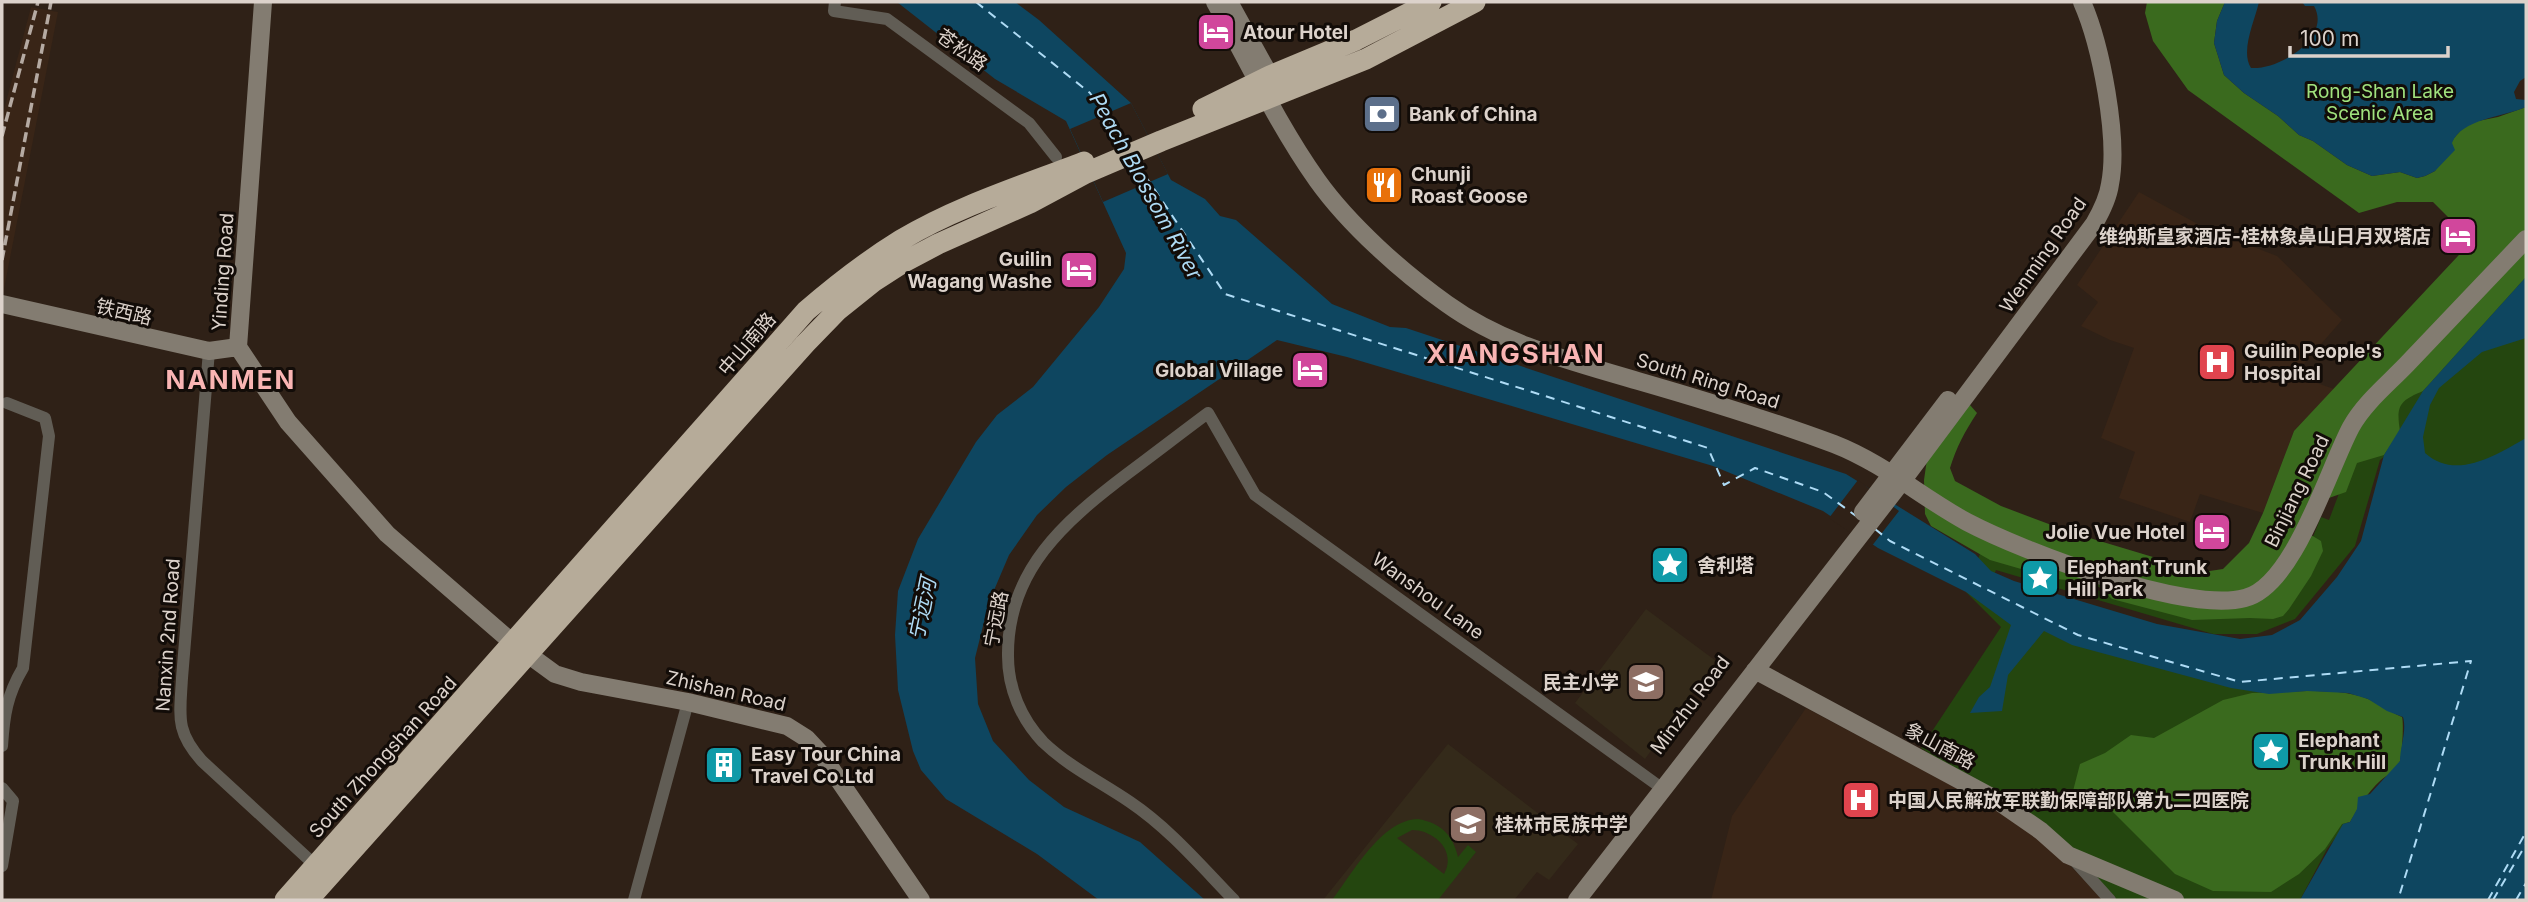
<svg xmlns="http://www.w3.org/2000/svg" width="2528" height="902" viewBox="0 0 2528 902" font-family="Inter,'Noto Sans SC',sans-serif">
<style>
.built{fill:#392517}
.education{fill:#342a1a}
.green{fill:#24460f;fill-rule:evenodd}
.forest{fill:#3a6a1e}
.water{fill:#0e4660}
.pier{fill:#2f2117}
.lines{fill:none;stroke-linecap:round;stroke-linejoin:round}
.ferry{stroke:#aedbf5;stroke-width:2;stroke-dasharray:9 7;stroke-linecap:butt}
.street{stroke:#615d55;stroke-width:12}
.secondary{stroke:#837c71;stroke-width:18}
.highway{stroke:#b6ab99;stroke-width:21}
.rail{stroke:#b5aaa2;stroke-width:3.5;stroke-dasharray:10 5;stroke-linecap:butt}
.labels{text-anchor:middle;dominant-baseline:central;stroke-width:6;stroke-linejoin:round;paint-order:stroke}
.poi-label{font-size:19px;font-weight:bold;fill:#dcd2cb;stroke:#120c08;text-anchor:start}
.street-label{font-size:19px;fill:#dcd2cb;stroke:#120c08}
.park-label{font-size:19px;fill:#a0e27e;stroke:#120c08}
.water-label{font-size:21px;font-style:italic;fill:#aedbf5;stroke:#120c08}
.district-label{font-size:26px;font-weight:bold;letter-spacing:2px;fill:#f9b4b3;stroke:#120c08}
</style>
<rect width="100%" height="100%" fill="#2f2117"/>
<path class="built" d="M31 7 58 12 2 299V117Z
M2139 192 2205 228 2277 256 2342 320 2294 375 2334 389 2294 431 2263 513 2200 494 2190 522 2119 498 2135 452 2101 438 2134 348 2110 340 2081 326 2098 302 2077 285Z
M1806 708 1992 807 2058 853 2103 900H1711L1732 816Z"/>
<path class="education" d="M1646 609 1716 661 1645 759 1575 703Z
M1448 744 1578 844 1549 880 1537 872 1514 900H1323Z"/>
<path class="green" d="M2526 258V448L2487 468 2427 472 2405 440 2380 460 2355 546 2295 619 2257 634H2213L1996 570 1985 597 2251 681 2357 809 2327 849 2300 900H2117L2044 822 1974 782 1921 748 2001 627 1966 592 1981 551 2109 594 2304 559 2321 517 2329 520 2350 464 2364 435Z
M1418 819C1441 823 1453 835 1458 857L1468 845 1476 852 1438 900H1332C1353 873 1381 820 1418 819ZM1412 830C1434 830 1457 851 1444 874L1397 838Z"/>
<path class="forest" d="M2147 2H2225L2217 21 2214 43 2224 75 2244 93 2278 116 2299 135 2313 141 2347 165 2372 176 2400 172 2417 178 2425 176 2435 171 2454 138 2463 128 2473 122 2498 117 2526 107V277L2423 391C2399 401 2396 406 2400 431L2384 455 2357 463 2346 492 2326 499 2311 535 2321 541 2323 551 2311 576 2289 609 2283 616 2273 619 2250 618 2192 620 2112 599 2099 587 2082 581 2055 579 1990 560 1931 526 1925 514 1924 480 1927 459 1957 415 1970 405 1977 413C1965 431 1956 448 1950 468L1955 481 2001 506 2073 533 2203 572 2223 569 2249 543 2263 513 2294 431 2472 241 2433 202H2397L2359 213 2188 90 2153 41 2145 13Z
M2307 691C2327 691 2349 691 2368 699 2380 704 2390 712 2402 717 2404 722 2402 757 2400 761 2397 770 2387 775 2380 781 2368 792 2358 808 2350 822L2342 824 2325 849 2299 874 2271 892 2213 891 2175 874 2104 803 2081 807 2073 791 2080 764 2105 753 2131 735 2154 738 2223 700 2252 693Z"/>
<path class="water" d="M897 2H1015L1039 20 1131 103 1171 180 1205 199 1220 216 1236 220 1332 304 1390 327 1406 328 1846 474 1975 554 1991 571 2014 581 2157 624 2240 639 2272 635 2300 620 2337 577 2361 541 2384 455 2423 391 2526 277V338L2482 352 2439 388 2430 405 2423 437 2425 453C2456 481 2496 455 2526 438V900H2300L2343 824 2350 822 2357 809 2358 797 2370 794 2400 761C2400 747 2407 731 2403 717L2387 711 2368 699 2348 693 2307 691 2269 694 2231 688 2072 645 2044 631 2008 675 2002 711 1970 713 1979 697 1990 687 2011 625 1966 592 1878 548 1823 511 1713 466 1347 357 1277 340 1107 455 1066 487 1037 515 1009 555 989 602 975 658 978 704 993 741 1029 780 1064 807 1140 842 1205 900H1099L1037 854 946 799 921 770 913 751 898 690 895 635 898 591 918 539 976 442 997 415 1033 387 1099 307 1124 269 1126 253 1066 121 995 79Z
M2225 2H2259C2255 20 2240 51 2251 68 2279 70 2332 38 2314 6H2305L2302 2H2526V77L2520 81 2514 92 2516 99 2526 100V107C2503 117 2461 119 2452 143L2455 150 2435 171 2425 176 2417 178 2400 172 2372 176 2347 165 2313 141 2299 135 2278 116 2244 93 2224 75 2214 43 2217 21Z"/>
<path class="pier" d="M1131 103 1168 174 1103 202 1070 129Z
M1858 480 1899 511 1871 547 1829 518Z"/>
<g class="lines">
<path class="ferry" d="M976 2 1090 93 1125 145
M1136 162 1225 294 1708 448 1724 485 1755 468 1823 492 1856 516
M1875 529 1890 541 2078 635 2240 682 2471 661 2398 900
M2488 900 2526 832
M2493 900 2526 844
M2516 900 2526 883"/>
<path class="street" d="M835 2 834 11 887 19 1029 123 1056 157
M209 351 182 678C180 716 175 731 202 761L316 866
M2 746C4 715 7 695 23 668L49 436 45 418 7 403
M2 788 13 801 2 866
M2073 859 2110 900
M634 900 688 702
M1234 900C1201 866 1170 829 1130 802 1101 782 1069 767 1043 742 1021 719 1008 688 1008 656 1007 570 1065 521 1127 474 1154 454 1181 433 1208 413L1255 495 1656 784"/>
<path class="secondary" d="M263 2 238 347 288 422 387 534 514 644 555 674 581 682 688 702 787 726 806 738 821 754 921 900
M1215 2C1248 61 1278 125 1317 180 1349 225 1403 273 1447 304 1504 345 1571 361 1638 381 1704 400 1769 420 1834 444 1883 463 1921 497 1967 522 2022 551 2186 614 2245 598 2294 586 2328 470 2351 427 2364 403 2389 383 2408 363 2447 322 2487 280 2526 239
M1229 2 1276 87
M2 304 209 351 238 347
M1863 512 1948 400
M1755 670 1995 799 2041 831 2068 855 2175 900
M1577 900 1903 480 2094 224C2101 212 2108 199 2110 184 2119 138 2101 45 2082 2"/>
<path class="highway" d="M1203 109 1270 76 1356 40 1431 2
M285 900 806 311C836 285 867 261 901 240 958 206 1022 186 1084 162
M308 900 805 344 838 310 873 282 904 262 938 244 1030 203 1086 173 1161 141 1366 59 1475 2"/>
<path class="rail" d="M2 136 38 2
M2 260 51 2"/>
</g>
<defs>
<g id="hotel-square" transform="scale(2.0125)"><rect x="-9" y="-9" width="18" height="18" rx="4" fill="#d1479c" stroke="#120c08"/><path d="M-6-4.5h1.5V1H6V5H4.5V3h-9V5H-6ZM-4 0a1.8 1.8 0 1 1 3.6 0ZM.5 0V-2.5h3Q6-2.5 6 0Z" fill="#fff"/></g>
<g id="bank-square" transform="scale(2.0125)"><rect x="-9" y="-9" width="18" height="18" rx="4" fill="#5c6f8a" stroke="#120c08"/><path d="M-6-4H6V4H-6ZM0-2.3a2.3 2.3 0 1 0 0 4.6a2.3 2.3 0 1 0 0-4.6Z" fill="#fff"/></g>
<g id="restaurant-square" transform="scale(2.0125)"><rect x="-9" y="-9" width="18" height="18" rx="4" fill="#e8710a" stroke="#120c08"/><path d="M-5-6h1v4h1v-4h1v4h1v-4h1v5L-1.5 .5V6h-2V.5L-5-1ZM5-6V6H3V1.5H1.5Q1.5-4 5-6Z" fill="#fff"/></g>
<g id="hospital-square" transform="scale(2.0125)"><rect x="-9" y="-9" width="18" height="18" rx="4" fill="#e0444e" stroke="#120c08"/><path d="M-5-5h3v3.5h4V-5h3V5h-3V1.5h-4V5h-3Z" fill="#fff"/></g>
<g id="sight-square" transform="scale(2.0125)"><rect x="-9" y="-9" width="18" height="18" rx="4" fill="#0f9aa8" stroke="#120c08"/><path d="M0-6L1.8-2.2L6-1.7L2.9 1.2L3.7 5.4L0 3.3L-3.7 5.4L-2.9 1.2L-6-1.7L-1.8-2.2Z" fill="#fff"/></g>
<g id="school-square" transform="scale(2.0125)"><rect x="-9" y="-9" width="18" height="18" rx="4" fill="#8d6e63" stroke="#120c08"/><path d="M0-5L7-2L0 1L-7-2ZM-4 1L0 2.5L4 1V4Q0 6-4 4Z" fill="#fff"/></g>
<g id="building-square" transform="scale(2.0125)"><rect x="-9" y="-9" width="18" height="18" rx="4" fill="#0f9aa8" stroke="#120c08"/><path d="M-4-6H4V6H1V3H-1V6H-4ZM-2.5-4.3h1.7v1.8h-1.7ZM.8-4.3h1.7v1.8H.8ZM-2.5-1h1.7V.8h-1.7ZM.8-1h1.7V.8H.8Z" fill="#fff"/></g>
</defs>
<g fill-rule="evenodd">
<use href="#hotel-square" x="1216" y="32"/>
<use href="#bank-square" x="1382" y="114"/>
<use href="#restaurant-square" x="1384" y="185"/>
<use href="#hotel-square" x="2458" y="236"/>
<use href="#hotel-square" x="1079" y="270"/>
<use href="#hospital-square" x="2217" y="362"/>
<use href="#hotel-square" x="1310" y="370"/>
<use href="#hotel-square" x="2212" y="532"/>
<use href="#sight-square" x="1670" y="565"/>
<use href="#sight-square" x="2040" y="578"/>
<use href="#school-square" x="1646" y="682"/>
<use href="#sight-square" x="2271" y="751"/>
<use href="#building-square" x="724" y="765"/>
<use href="#hospital-square" x="1861" y="800"/>
<use href="#school-square" x="1468" y="824"/>
</g>
<g class="labels">
<g class="poi-label">
<text x="1243" y="32">Atour Hotel</text>
<text x="1409" y="114">Bank of China</text>
<text x="1411" y="174">Chunji<tspan x="1411" dy="22">Roast Goose</tspan></text>
<text x="2431" y="236" text-anchor="end">维纳斯皇家酒店-桂林象鼻山日月双塔店</text>
<text x="1052" y="259" text-anchor="end">Guilin<tspan x="1052" dy="22">Wagang Washe</tspan></text>
<text x="2244" y="351">Guilin People's<tspan x="2244" dy="22">Hospital</tspan></text>
<text x="1283" y="370" text-anchor="end">Global Village</text>
<text x="2185" y="532" text-anchor="end">Jolie Vue Hotel</text>
<text x="1697" y="565">舍利塔</text>
<text x="2067" y="567">Elephant Trunk<tspan x="2067" dy="22">Hill Park</tspan></text>
<text x="1619" y="682" text-anchor="end">民主小学</text>
<text x="2298" y="740">Elephant<tspan x="2298" dy="22">Trunk Hill</tspan></text>
<text x="751" y="754">Easy Tour China<tspan x="751" dy="22">Travel Co.Ltd</tspan></text>
<text x="1888" y="800">中国人民解放军联勤保障部队第九二四医院</text>
<text x="1495" y="824">桂林市民族中学</text>
</g>
<g class="street-label">
<text transform="translate(962 50) rotate(36)">苍松路</text>
<text transform="translate(2043 255) rotate(-55)">Wenming Road</text>
<text transform="translate(223 272) rotate(-86)">Yinding Road</text>
<text transform="translate(124 312) rotate(13)">铁西路</text>
<text transform="translate(747 344) rotate(-49)">中山南路</text>
<text transform="translate(1708 381) rotate(17)">South Ring Road</text>
<text transform="translate(2297 491) rotate(-64)">Binjiang Road</text>
<text transform="translate(1428 596) rotate(36)">Wanshou Lane</text>
<text transform="translate(996 619) rotate(-79)">宁远路</text>
<text transform="translate(168 635) rotate(-86)">Nanxin 2nd Road</text>
<text transform="translate(726 691) rotate(13)">Zhishan Road</text>
<text transform="translate(1690 705) rotate(-53)">Minzhu Road</text>
<text transform="translate(1940 746) rotate(28)">象山南路</text>
<text transform="translate(383 757) rotate(-48)">South Zhongshan Road</text>
</g>
<g class="park-label">
<text x="2380" y="91">Rong-Shan Lake<tspan x="2380" dy="22">Scenic Area</tspan></text>
</g>
<g class="water-label">
<text transform="translate(1146 186) rotate(61)">Peach Blossom River</text>
<text transform="translate(922 609) rotate(-78)">宁远河</text>
</g>
<g class="district-label">
<text x="1516" y="353">XIANGSHAN</text>
<text x="231" y="379">NANMEN</text>
</g>
</g>
<rect width="2528" height="902" fill="none" stroke="#dcd2cb" stroke-width="7"/>
<path d="M2290 46v10h158v-10" fill="none" stroke="#dcd2cb" stroke-width="3.5"/>
<text x="2300" y="46" font-size="21" fill="#dcd2cb" stroke="#120c08" stroke-width="5" paint-order="stroke">100 m</text>
</svg>
